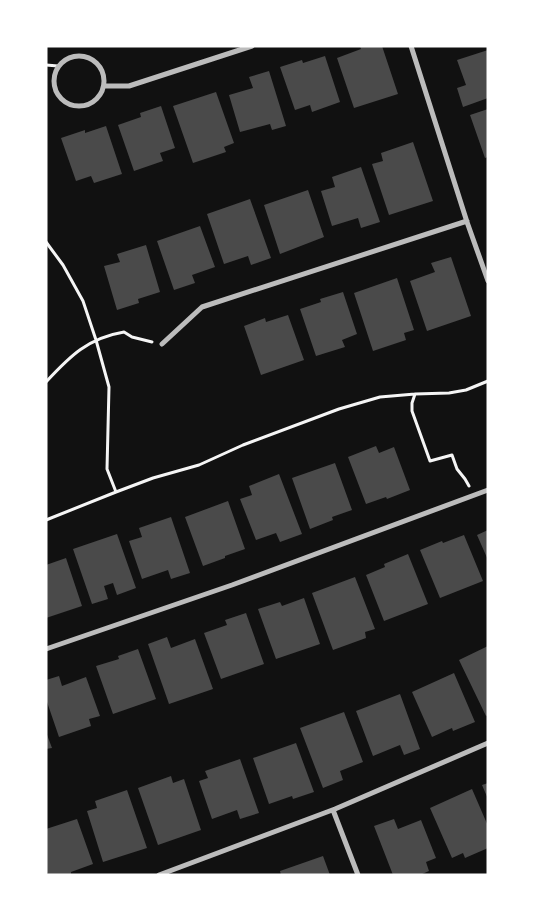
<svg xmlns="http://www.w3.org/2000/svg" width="534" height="921" viewBox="0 0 534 921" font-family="Quicksand,sans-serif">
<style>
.building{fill:#4a4a4a}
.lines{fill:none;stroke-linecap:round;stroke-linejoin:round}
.path{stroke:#f5f5f5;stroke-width:3}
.minor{stroke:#bcbcbc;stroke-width:5}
</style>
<rect width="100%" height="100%" fill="#111"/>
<path class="building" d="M360 46H382L398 94 354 108 337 58 361 49Z
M488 50V98L463 107 457 88 466 85 457 60Z
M325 56 340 102 312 112 310 105 295 110 280 67 302 60 303 63Z
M269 71 286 126 272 130 270 124 240 132 229 95 253 88 249 77Z
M216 92 234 143 224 147 226 152 193 163 173 106Z
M161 106 175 148 160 153 163 161 134 171 118 125 141 117 140 113Z
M488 109V157L485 158 470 115Z
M106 126 122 174 94 183 91 176 76 181 61 138 85 130V133Z
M413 142 433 201 389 215 372 164 383 161 381 153Z
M361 167 380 222 361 228 358 218 332 226 321 191 335 187 332 177Z
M308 190 324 237 280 254 264 205Z
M250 199 271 258 251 265 248 256 224 264 207 214Z
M200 226 215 267 192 275 195 283 174 290 157 241Z
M146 245 160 292 138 299 139 303 117 310 104 266 120 262 117 254Z
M451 257 471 316 427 331 410 281 435 272 431 263Z
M397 278 414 330 404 333 406 340 373 351 354 293Z
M343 292 357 334 342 340 345 347 316 356 300 309 321 302 320 299Z
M288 315 304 360 261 375 244 326 265 318 266 322Z
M376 446 379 453 394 447 410 490 387 499 386 497 366 504 348 457Z
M335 463 352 510 332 517 333 520 310 529 292 478Z
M279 474 302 534 280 542 276 533 256 540 240 499 252 495 249 486Z
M228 501 245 549 225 556V558L203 566 185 517Z
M171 517 190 573 171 579 168 570 142 579 129 541 142 537 139 528Z
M488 530V560L477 535Z
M117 534 136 588 117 595 113 583 104 586 108 599 92 604 73 549Z
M464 535 483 581 440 598 420 550 442 541 443 543Z
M408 554 428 604 384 621 366 575 385 567 384 564Z
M66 558 82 606 46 618V565Z
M355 577 375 629 365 632 366 638 333 650 312 593Z
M304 598 320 644 276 659 258 609 280 602 282 606Z
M246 613 264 664 221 679 204 633 227 625 225 620Z
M167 637 171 648 195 639 213 689 169 704 148 644Z
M488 646V715L486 716 459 660Z
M138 649 156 699 113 714 96 666 119 659 118 656Z
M454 673 475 722 453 731 452 728 432 737 412 692Z
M59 676 62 686 86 677 100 716 89 719 91 726 59 737 46 699V680Z
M400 694 420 749 404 755 400 745 373 756 356 711Z
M344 712 363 762 340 771 343 780 323 788 300 728Z
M46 732 52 748 46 749Z
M296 743 314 792 293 799 292 796 269 804 253 758Z
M240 759 259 813 240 819 237 810 212 819 199 781 208 778 205 771Z
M171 776 173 783 184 779 201 830 158 845 138 788Z
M488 783V799L482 785Z
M472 789 488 826V848L465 858 463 853 452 858 430 808Z
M127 790 147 848 103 862 87 811 97 808 95 801Z
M77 819 93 864 71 872V875H48L46 869V829Z
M394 819 398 829 421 820 436 858 426 862 429 871 420 875H393L374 826Z
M323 856 330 875H281L280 871Z"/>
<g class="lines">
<path class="path" d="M46 65 58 66
M46 242 63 265 83 301 96 340 109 387 107 469 116 492 46 520
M46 382C70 356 88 338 124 332L132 337 152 342
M415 394 412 403V411L430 461 452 455 457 469 465 479 469 486
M116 492 153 478 199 465 243 445 339 409 380 397 415 394 449 393 466 390 488 381"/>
<path class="minor" d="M411 46 467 222 488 281
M54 81a25 25 0 1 1 50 0a25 25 0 1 1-50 0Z
M104 86H129L252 46
M162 344 202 307 467 221
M46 649 232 585 488 490
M333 810 358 875
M159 875 335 809 488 743"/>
</g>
<rect width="534" height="921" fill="none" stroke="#ffffff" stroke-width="95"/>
</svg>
